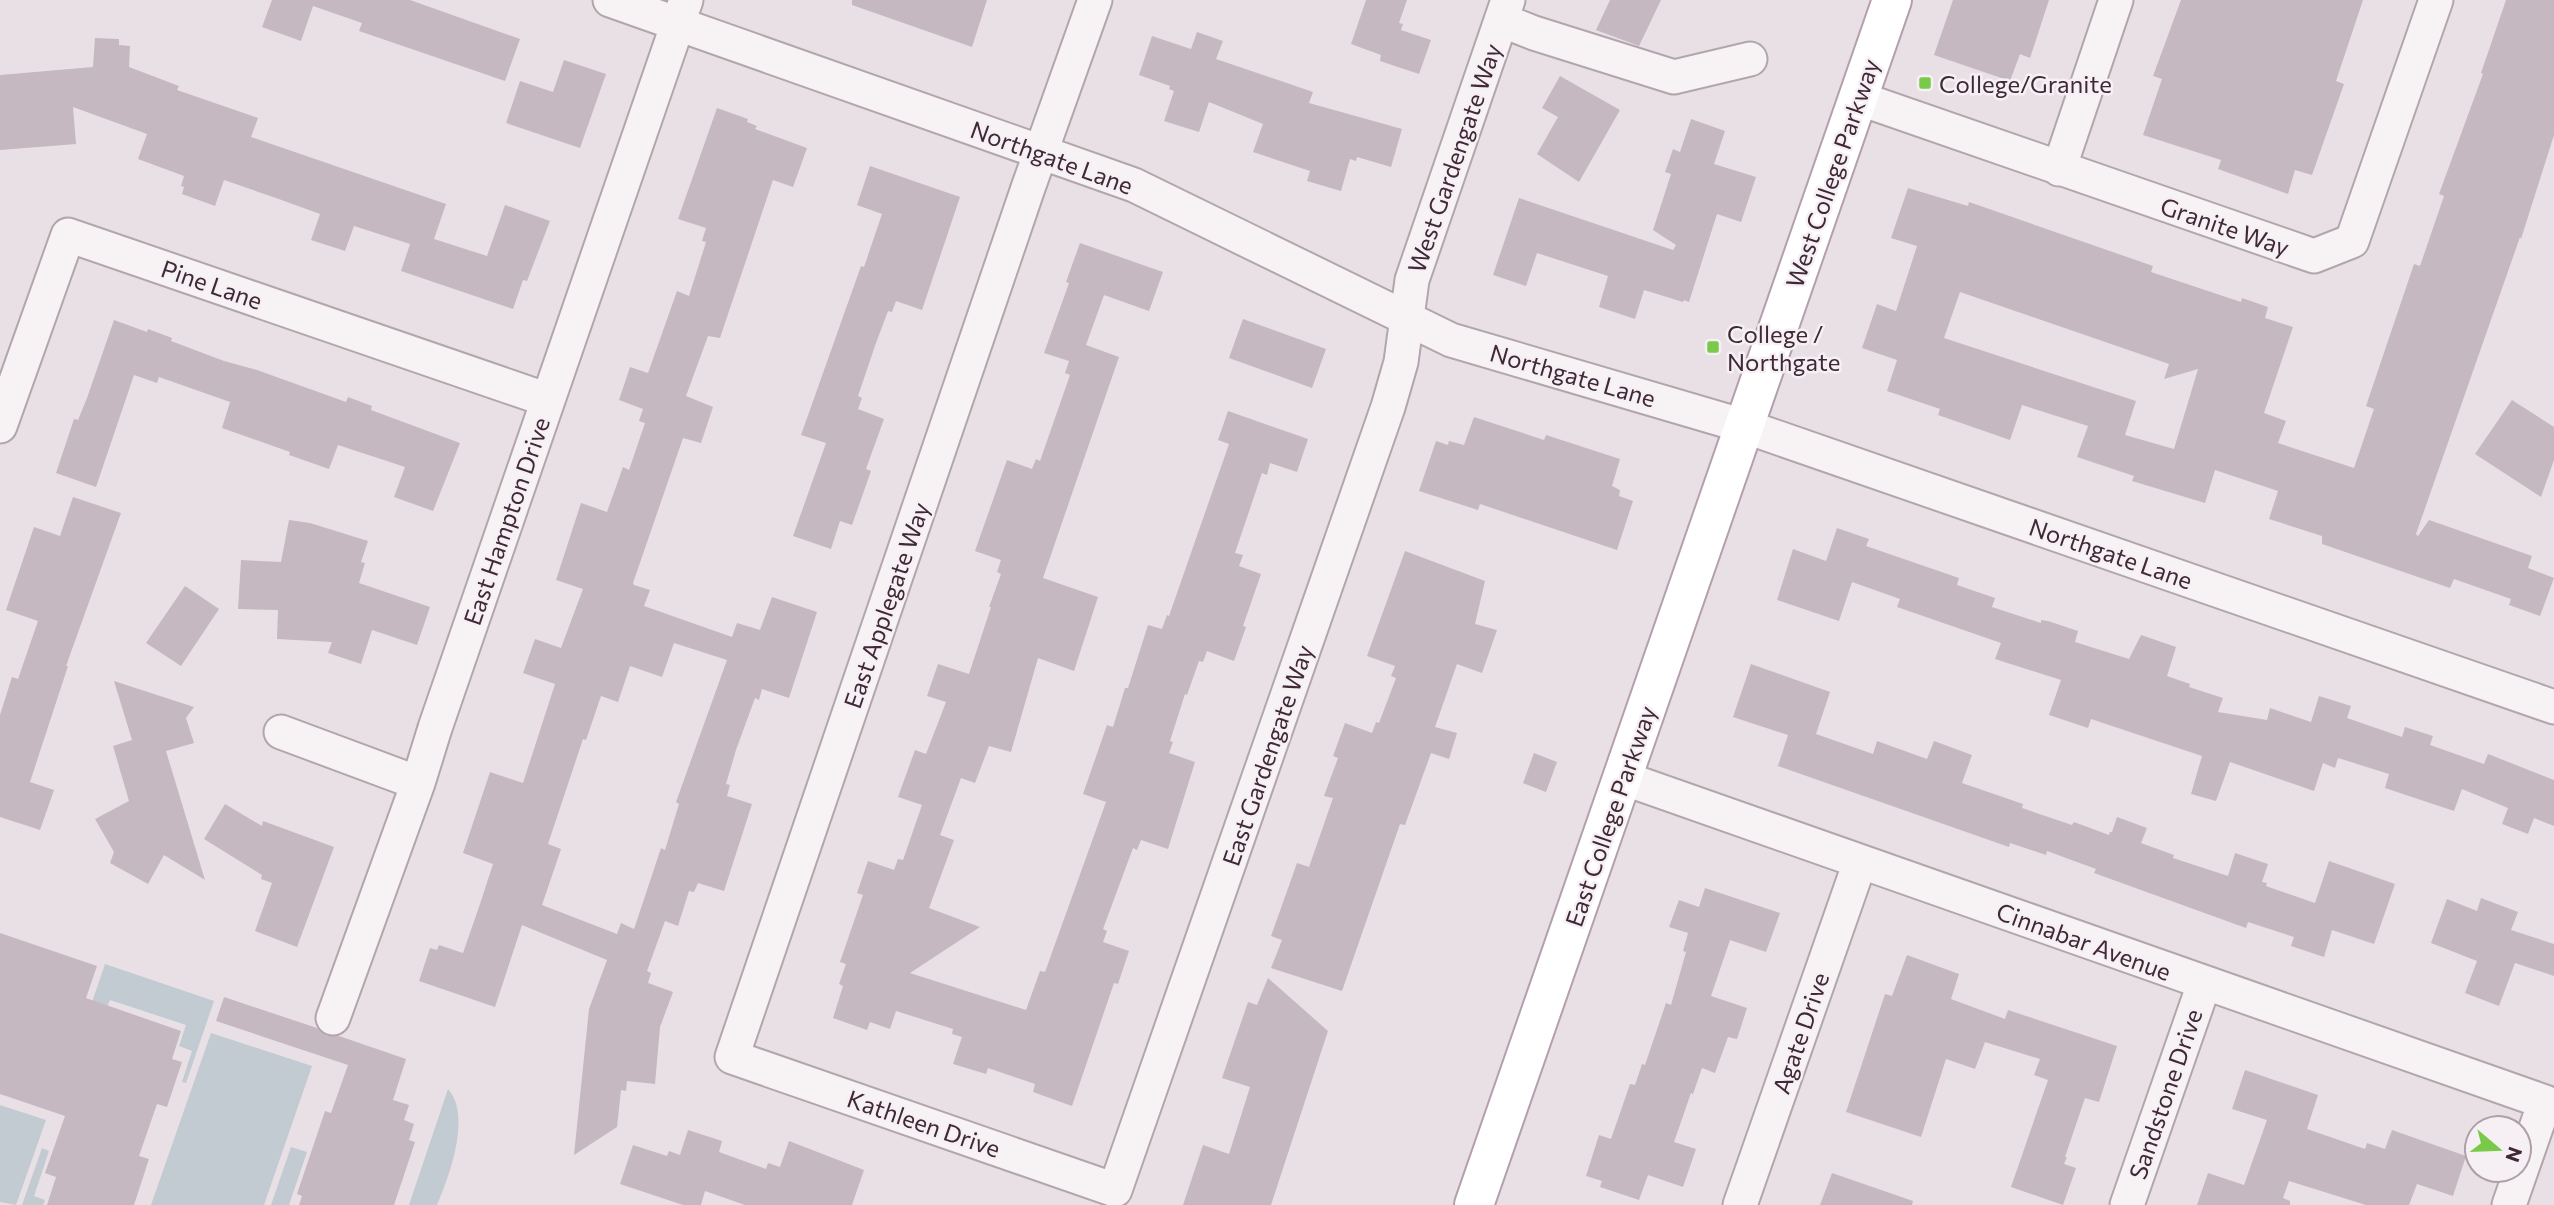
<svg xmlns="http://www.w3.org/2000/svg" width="2554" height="1205" viewBox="0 0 2554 1205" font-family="Commissioner,sans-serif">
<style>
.green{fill:#c2cad2}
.building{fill:#c5b8c0;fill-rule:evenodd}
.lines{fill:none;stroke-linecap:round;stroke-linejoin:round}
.minor-casing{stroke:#b3a5ad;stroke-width:37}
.major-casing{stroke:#b4a0ac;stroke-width:42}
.minor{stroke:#f7f3f5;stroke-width:33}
.major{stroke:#fff;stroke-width:38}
.poi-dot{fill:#79ca49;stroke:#f6f0f4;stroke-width:2.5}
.labels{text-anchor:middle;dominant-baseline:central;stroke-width:5;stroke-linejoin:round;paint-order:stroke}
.poi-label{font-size:24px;fill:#402936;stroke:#f6f0f4;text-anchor:start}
.street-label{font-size:24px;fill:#402936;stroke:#f6f0f4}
</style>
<rect width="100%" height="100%" fill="#e9e0e5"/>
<path class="green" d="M105 964 214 1001 186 1083 182 1082 192 1051 179 1046 186 1025 110 1000 107 1007 77 1046Z
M211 1033 312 1066 264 1205H151Z
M448 1089C472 1115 449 1177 437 1205H409Z
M0 1105 46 1120 16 1205 0 1202Z
M291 1147 307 1152 289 1205H271Z
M42 1148 49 1151 34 1196 45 1200 43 1205H22Z"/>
<path class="building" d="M272 0H410L520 39 505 81 359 31 362 23 313 6 301 41 262 27Z
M852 0H987L972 47 852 5Z
M1366 0H1407L1399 23 1403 24 1401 30 1431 40 1419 74 1380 61 1381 55 1351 44Z
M1610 0H1661L1639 46 1596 30Z
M1953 0H2049L2030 58 2020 54 2010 81 1934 55Z
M2181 0H2363L2336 81 2344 84 2312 175 2295 170 2288 194 2218 169 2221 160 2143 135 2162 79 2153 76Z
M2506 0H2554V135L2521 239 2520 237 2416 534 2418 536 2429 520 2532 556 2528 568 2554 578 2540 616 2509 605 2511 599 2454 579 2450 588 2322 544V536L2269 519 2278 491 2215 470 2205 503 2132 481 2134 476 2077 457 2088 426 2022 405 2010 440 1938 415 1940 409 1887 391 1897 360 1862 348 1877 304 1896 311 1917 246 1891 238 1908 188 1968 206 1969 202 2153 266 2151 272 2241 302 2242 298 2268 307 2265 318 2293 327 2264 413 2286 421 2278 443 2354 468 2374 409 2366 406 2414 264 2420 266 2444 196 2439 194 2483 74 2481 73ZM1960 292 2169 364 2164 379 2198 369 2174 449 2125 435 2136 401 1944 338Z
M1197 32 1223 41 1216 59 1313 92 1309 103 1402 129 1391 167 1357 157 1356 161 1350 159 1341 191 1307 181 1310 171 1253 152 1263 124 1209 102 1199 132 1164 121 1174 91 1169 89 1170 86 1139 75 1152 36 1191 49Z
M95 38 119 39V45L130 46 129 67 179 86 177 90 258 118 251 137 446 204 434 239 487 256 505 205 550 221 527 281 523 280 513 309 401 271 410 244 354 226 345 251 311 240 320 214 276 198 224 180 215 206 182 194 184 187 181 186 184 176 138 159 147 134 73 107 76 144 0 150V75L93 67Z
M564 60 606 74 580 148 506 123 520 81 553 92Z
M1560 76 1620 110 1579 182 1537 154 1558 117 1542 108Z
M717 108 748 119 747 122 757 126 755 129 807 148 793 187 773 180 720 338 708 336 686 396 713 407 701 443 683 438 633 583 634 585 650 590 644 606 732 637 737 623 760 630 772 597 817 612 789 698 762 689 759 700 755 698 736 750 726 784 730 785 727 796 752 804 724 891 698 883 694 892 689 891 678 926 665 921 647 971 651 973 648 983 673 992 660 1027 655 1084 627 1081 626 1091 621 1090 617 1127 574 1155 589 1009 607 960 522 925 495 1007 419 981 430 948 437 950 439 945 463 953 480 904 493 864 463 853 490 772 523 783 555 684 523 673 535 639 561 648 583 589 556 580 581 503 607 512 623 467 629 470 645 423 639 421 643 409 619 400 630 367 648 373 677 291 689 296 706 242 702 241 706 228 678 219ZM674 643 727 660 676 802 679 804 665 850 661 848 634 929 621 923 617 934 542 905 561 849 548 844 583 739 586 740 601 696 618 702 630 666 662 677Z
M1691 119 1725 131 1714 164 1756 177 1741 222 1717 214 1689 302 1684 300 1683 302 1644 290 1635 319 1599 307 1608 276 1537 253 1526 286 1493 275 1519 198 1673 250 1676 245 1653 230 1671 174 1665 172 1673 149 1680 152Z
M870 166 960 197 922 310 896 301 892 312 888 311 876 343 858 396 862 398 858 409 884 419 866 469 871 471 852 525 840 521 831 549 793 536 826 443 801 435 861 266 864 267 882 214 857 205Z
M1080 243 1163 272 1149 311 1104 295 1086 345 1119 357 1043 578 1098 597 1074 671 1038 658 1011 752 989 746 975 783 961 778 940 835 954 840 929 908 980 927 910 973 1026 1010 1040 971 1045 972 1106 802 1083 794 1107 725 1113 727 1125 688H1128L1148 625 1162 629 1167 615 1169 616 1229 444 1218 440 1228 411 1308 439 1297 472 1270 463 1267 475 1262 473 1235 553 1243 555 1239 566 1261 574 1243 626 1246 627 1234 661 1207 651 1203 662 1199 661 1187 695 1185 694 1170 741 1173 742 1169 753 1195 762 1168 849 1141 840 1137 850 1133 848 1103 929 1107 931 1103 942 1129 951 1118 984 1114 983 1072 1106 1033 1092 1035 1084 988 1068 986 1074 953 1064 962 1037 952 1034 953 1029 896 1011 890 1029 870 1022 867 1030 833 1018 843 986 839 984 846 964 840 962 863 895 857 893 868 861 894 870 898 859 903 860 922 805 898 797 915 750 926 754 946 702 927 696 938 664 969 674 991 607H989L1001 574 997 572 1001 560 975 551 1007 460 1032 469 1036 459 1040 461 1070 375 1065 373 1069 361 1044 353 1069 283 1066 282Z
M1243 319 1326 349 1312 388 1229 358Z
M114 320 147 332 148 329 172 338 171 341 224 361 257 370 346 402 348 397 372 406 371 410 460 443 433 511 394 497 405 467 338 445 329 469 289 455 290 452 222 428 230 402 159 377 157 383 134 375 96 487 56 473 74 419 78 420 87 398Z
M2512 400 2554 427V460L2541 497 2475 454Z
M1474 417 1544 440 1546 435 1620 459 1612 486 1620 490 1619 496 1633 501 1617 550 1480 504 1478 510 1419 491 1436 441 1448 445 1449 441 1464 445Z
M73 497 121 513 66 666H68L30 782 54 790 40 830 0 817V715L12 677 18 679 38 621 6 610 34 527 60 536Z
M289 520 310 523 368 541 361 562 365 563 359 583 430 607 417 645 372 630 361 664 328 653 332 642 277 639 278 610 238 609 241 560 281 562Z
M1837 528 1869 539 1866 546 1959 578 1957 585 1995 598 1992 607 2041 623V620L2048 621 2078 631 2075 642 2129 659 2141 635 2176 647 2167 676 2190 684 2189 687 2223 698 2218 712 2267 720 2270 708 2311 722 2319 696 2351 706 2347 718 2402 737 2405 727 2433 736 2430 745 2484 764 2488 754 2554 780V826L2534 818 2528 834 2502 824 2508 808 2462 789 2454 811 2385 788 2389 774 2338 758 2335 768 2323 763 2314 791 2230 762 2216 801 2191 794 2202 756 2091 719 2088 728 2049 715 2061 680 1995 659 2001 643 1897 607 1900 599 1852 582 1839 621 1777 600 1793 549 1826 561Z
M1405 551 1485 581 1475 624 1497 630 1482 673 1457 664 1435 727 1457 733 1449 759 1431 753 1405 825 1400 824 1342 991 1271 968 1282 940 1271 936 1297 863 1309 867 1333 798 1324 796 1338 758 1333 756 1345 723 1372 733 1376 722 1379 723 1396 678 1391 676 1395 666 1367 656Z
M185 586 219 609 181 666 146 643Z
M1751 664 1830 692 1816 734 1873 754 1877 741 1927 759 1934 741 1972 755 1962 783 2023 804 2022 808 2072 825 2074 822 2109 835 2110 832H2112L2117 817 2147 828 2141 843 2174 855 2173 858 2228 876 2235 853 2268 864 2262 882 2267 883 2266 886 2315 903 2329 861 2395 884 2374 944 2332 930 2324 957 2291 946 2294 937 2248 922 2246 928 2094 873 2096 869 2047 851 2046 855 2010 843 2009 847 1778 766 1788 735 1733 717Z
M114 681 194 707 186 718 194 743 166 751 205 880 164 855 148 884 110 863 114 852 95 819 129 801 113 746 132 740Z
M1534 753 1557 762 1546 792 1523 783Z
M225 804 262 826 263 821 334 847 297 947 255 931 272 883 261 879 262 875 204 839Z
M1705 888 1780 913 1766 952 1730 940 1711 996 1747 1008 1737 1039 1728 1037 1715 1073 1702 1068 1693 1094 1691 1093 1674 1142 1696 1149 1683 1187 1648 1175 1639 1200 1600 1187 1602 1181 1586 1176 1599 1135 1611 1139 1630 1084 1635 1085 1642 1064 1645 1065 1666 1003 1671 1005 1686 952 1683 951 1688 933 1669 927 1679 900 1699 907Z
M2481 898 2518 912 2511 930 2554 944V976L2515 963 2499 1006 2465 993 2477 961 2431 943 2447 899 2477 911Z
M0 933 97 966 86 998 181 1031 172 1059 182 1062 167 1107 157 1104 139 1156 149 1159 134 1205H47L56 1177 45 1173 65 1116 0 1094Z
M1907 955 1959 974 1951 999 2005 1019 2008 1010 2117 1046 2099 1102 2085 1098 2065 1157H2067L2064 1164 2076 1168 2063 1205 2011 1187 2048 1080 2034 1075 2040 1059 1985 1042 1975 1069 1946 1059 1921 1137 1846 1112 1885 994 1892 996Z
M1268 978 1328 1031 1271 1205H1183L1203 1145 1229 1154 1250 1087 1222 1078 1248 1002 1257 1005Z
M224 997 317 1028 327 1036H339L406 1059 393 1100 409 1105 404 1120 414 1124 409 1140 415 1142 394 1205H299L302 1196 297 1194 325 1111 331 1113 348 1065 216 1021Z
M2245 1070 2318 1095 2307 1129 2365 1149 2367 1143 2385 1149 2392 1130 2466 1156 2453 1196 2417 1184 2409 1205H2366L2289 1181 2283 1198 2290 1201V1205H2197L2208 1173 2244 1185 2267 1120 2232 1109Z
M688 1130 722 1141 719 1152 766 1169 768 1163 780 1167 789 1141 864 1170 852 1205H745L705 1191 701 1205H683L620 1184 633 1145 667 1156 669 1151 680 1155Z
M1832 1173 1913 1201 1912 1205H1820Z"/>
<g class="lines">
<g class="minor-casing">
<path id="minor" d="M610 0 1134 185 1451 340 1744 426 2554 707
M1095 0 1028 188 732 1057 1115 1190 1388 407 1401 362 1412 280 1508 0
M1501 20 1534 33 1674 77 1750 59
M1858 98 2314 256 2352 241 2436 0
M2059 169 2116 0
M0 426 68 235 548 400
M281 732 418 783
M1623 778 2545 1102 2509 1205
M333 1018 418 783 435 728 686 0
M1740 1205 1860 862
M2127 1205 2204 984"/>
</g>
<g class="major-casing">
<path id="major" d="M1474 1205 1892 0"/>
</g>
<use href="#minor" class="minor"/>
<use href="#major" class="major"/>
</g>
<g class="poi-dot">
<rect x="1918" y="76" width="14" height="14" rx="3.5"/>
<rect x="1706" y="340" width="14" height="14" rx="3.5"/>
</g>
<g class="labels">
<g class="poi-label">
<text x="1939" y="83">College/Granite</text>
<text x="1727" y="333">College /<tspan x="1727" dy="28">Northgate</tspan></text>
</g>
<g class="street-label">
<text transform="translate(1052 157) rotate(20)">Northgate Lane</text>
<text transform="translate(1454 158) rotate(-71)">West Gardengate Way</text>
<text transform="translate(1832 173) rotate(-71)">West College Parkway</text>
<text transform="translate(2225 226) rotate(19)">Granite Way</text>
<text transform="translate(212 284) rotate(19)">Pine Lane</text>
<text transform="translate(1573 375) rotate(16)">Northgate Lane</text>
<text transform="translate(506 521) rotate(-71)">East Hampton Drive</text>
<text transform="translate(2111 553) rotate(19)">Northgate Lane</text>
<text transform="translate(886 605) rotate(-71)">East Applegate Way</text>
<text transform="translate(1267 755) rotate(-71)">East Gardengate Way</text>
<text transform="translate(1610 816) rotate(-71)">East College Parkway</text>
<text transform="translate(2084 941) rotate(20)">Cinnabar Avenue</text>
<text transform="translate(1800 1033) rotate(-71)">Agate Drive</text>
<text transform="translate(2165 1094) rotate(-71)">Sandstone Drive</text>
<text transform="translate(924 1123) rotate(19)">Kathleen Drive</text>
</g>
</g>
<g transform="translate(2498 1149) rotate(109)"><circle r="33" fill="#f6f0f4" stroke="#ada0a8" stroke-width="2"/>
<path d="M0-5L12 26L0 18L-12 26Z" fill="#79ca49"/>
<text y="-10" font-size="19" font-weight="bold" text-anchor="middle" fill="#402936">N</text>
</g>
</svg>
